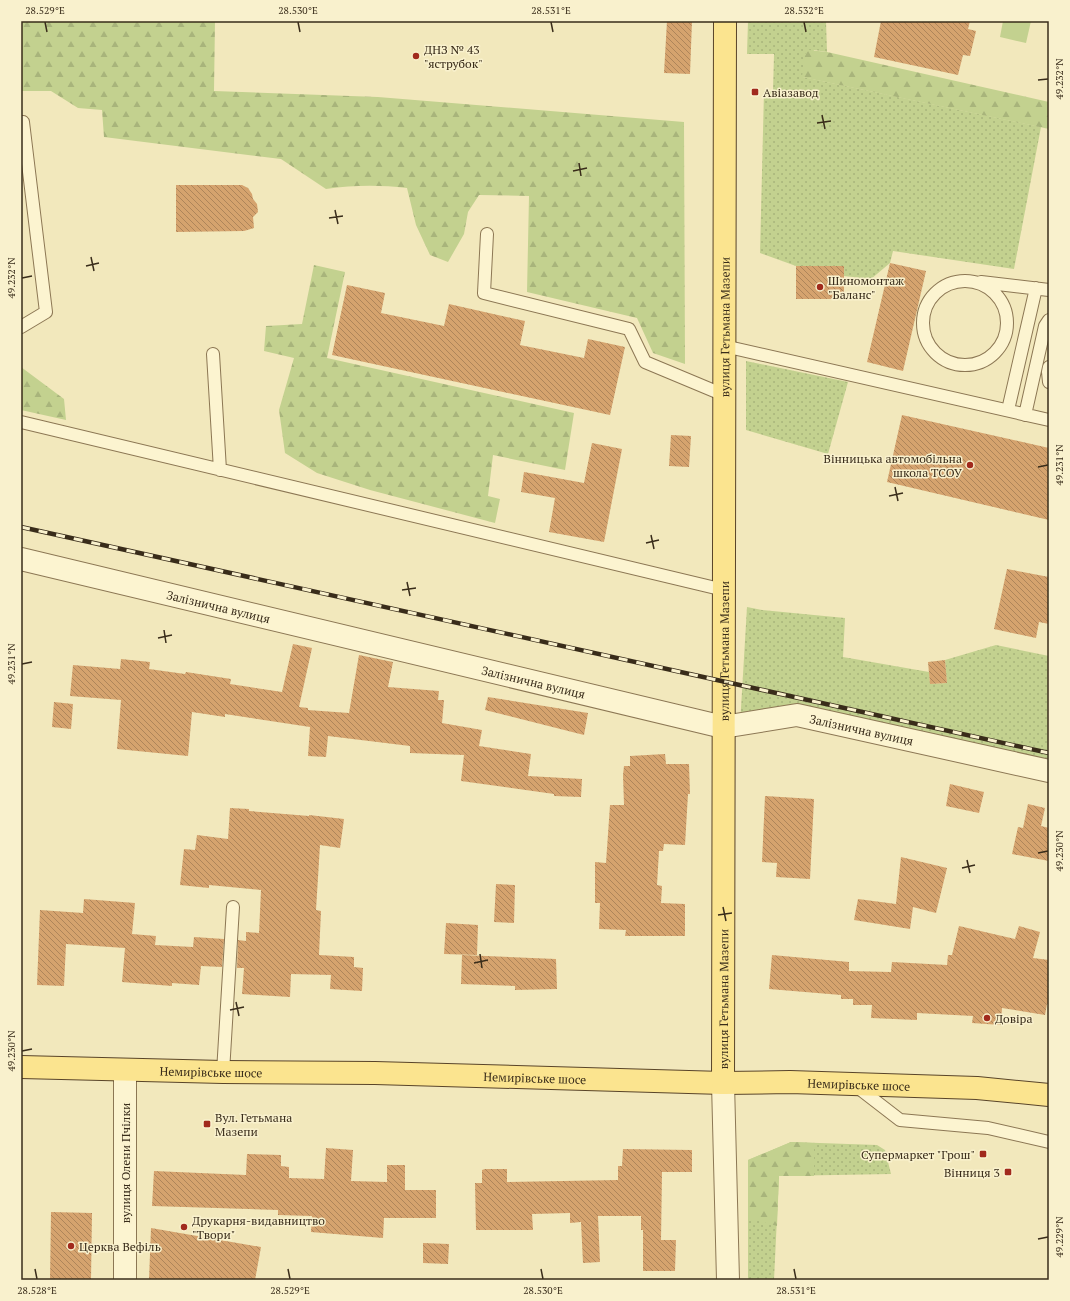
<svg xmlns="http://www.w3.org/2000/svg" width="1070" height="1301" viewBox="0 0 1070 1301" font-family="'PT Serif',serif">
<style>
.grass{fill:url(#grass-dots)}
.forest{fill:url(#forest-firs)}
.park{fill:#c3d18f}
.building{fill:url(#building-back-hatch)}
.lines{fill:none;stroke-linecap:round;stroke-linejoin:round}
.service-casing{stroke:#8c7754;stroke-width:14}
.minor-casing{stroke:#8c7754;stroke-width:24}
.tertiary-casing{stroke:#8c7754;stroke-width:24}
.primary-casing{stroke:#594429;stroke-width:24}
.service{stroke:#fcf4d0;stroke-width:12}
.minor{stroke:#fcf4d0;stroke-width:22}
.tertiary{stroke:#fcf4d0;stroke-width:22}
.primary{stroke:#fbe48f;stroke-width:22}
.rail-casing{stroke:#392c1a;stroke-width:4.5}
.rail{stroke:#f9f1cd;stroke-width:3;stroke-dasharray:9;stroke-linecap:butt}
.ticks{fill:none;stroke:#392c1a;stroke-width:1.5}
.poi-dot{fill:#a12a1d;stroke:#f9f1cd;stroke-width:1.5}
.labels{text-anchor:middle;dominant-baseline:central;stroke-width:3;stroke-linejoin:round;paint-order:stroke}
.poi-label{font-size:12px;fill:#392c1a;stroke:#f9f1cd;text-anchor:start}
.street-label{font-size:12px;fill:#392c1a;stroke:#f9f1cd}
.neatline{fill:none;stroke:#392c1a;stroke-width:1.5}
.ticks-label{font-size:10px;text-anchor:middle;fill:#392c1a}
</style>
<defs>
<pattern id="grass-dots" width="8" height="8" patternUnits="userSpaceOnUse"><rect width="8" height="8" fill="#c3d18f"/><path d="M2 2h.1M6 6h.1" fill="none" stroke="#a8b47b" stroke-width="1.8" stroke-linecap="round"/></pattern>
<pattern id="forest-firs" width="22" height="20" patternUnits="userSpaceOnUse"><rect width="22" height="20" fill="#c3d18f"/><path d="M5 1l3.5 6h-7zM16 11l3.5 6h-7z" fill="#a8b47b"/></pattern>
<pattern id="building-back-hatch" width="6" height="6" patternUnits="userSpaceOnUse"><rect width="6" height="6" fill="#d5a36e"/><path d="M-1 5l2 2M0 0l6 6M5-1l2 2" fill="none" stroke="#ae855a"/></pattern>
</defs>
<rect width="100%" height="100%" fill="#f2e8bc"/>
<path class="grass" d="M748 21H826L827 52 814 50 803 77 1041 127 1014 269 893 251 890 263 871 279 844 276V266H796L760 253 764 91H773L774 54H747Z
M746 361 848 382 828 454 746 430Z
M747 607 762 610 845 618 843 657 929 672 930 684 947 683 945 660 996 645 1049 656V771L797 715 740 725Z
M791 1142 877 1145 885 1150 891 1174 779 1176 774 1280H748V1160Z"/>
<path class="forest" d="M21 21H215L214 91 378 97 684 122 685 364 653 353 637 318 527 292 529 196 479 195 468 212 464 234 448 262 430 255 416 225 407 188C380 185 354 185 326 189L281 159 104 137 102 110 78 108 51 91H21Z
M809 50 827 52 1049 102V129L802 77 805 54Z
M314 265 345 272 327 358 574 413 565 470 493 455 488 496 500 499 495 523 370 490 317 473 285 453 279 410 294 358 264 351 266 326 302 324Z
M21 367 64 399 66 420 21 410Z
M791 1142 814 1143V1176H779L777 1226 748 1218V1160Z"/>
<path class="park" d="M1003 21H1031L1026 43 1000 37Z"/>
<path class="building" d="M667 21H692L690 74 664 73Z
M881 21H970L968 29 976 31 970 56 963 55 958 75 874 57Z
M176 185H242L248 188 252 194 253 199 257 204 258 212 253 217 254 228 244 231 176 232Z
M890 263 926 271 903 371 867 362Z
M796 266H844V299H796Z
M347 285 385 293 381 313 444 326 449 304 525 321 520 345 584 358 588 339 625 347 610 415 332 355Z
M902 415 1049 448V520L887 482Z
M671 435 691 436 689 467 669 466Z
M592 443 622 449 604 542 549 532 555 498 521 492 524 472 584 483Z
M1007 569 1049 577V624L1039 622 1036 638 994 629Z
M293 644 312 648 299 707 308 708V710L349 713 359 655 393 662 388 687 439 691 438 700H444L442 723 482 730 479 746 531 754 528 776 582 779 581 797 554 796V794L461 781 464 755 410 753V746L328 736 326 757 308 756 310 727 225 714V717L192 712 188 756 117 749 121 700 70 696 73 665 120 669 121 659 150 662 149 669 185 674 186 672 231 679 230 684 282 692Z
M945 660 947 683 930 684 928 662Z
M488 697 588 713 584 735 485 710Z
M54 702 73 704 71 729 52 727Z
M665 754 666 764H689L690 794H688L685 845 664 844 663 851H659L657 885 662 886 661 903 685 904V936H625L626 930 599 929 600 903H595V862L606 863 610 805H624L623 775 624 766H630V756Z
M950 784 984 792 979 813 946 806Z
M765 796 814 799 810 879 776 877 777 863 762 862Z
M1028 804 1045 808 1041 826 1049 828V861L1012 854 1018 827 1023 828Z
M230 808 249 809V811L309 816V815L344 819 340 848 320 845 316 910 321 911 319 955 354 957V967L363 968 362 991 330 989 331 975 291 974 290 997 242 994 244 968H237L238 940 246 941V932L259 933 261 890 209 885V888L180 885 184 849 195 850 197 835 228 839Z
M901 857 947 868 936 913 913 907 910 929 854 920 858 899 896 904Z
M496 884 515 885 514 923 494 922Z
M84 899 135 903 132 934 156 936 155 945 193 947 194 937 224 939 222 967 201 966 199 985 172 983V986L122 982 125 948 66 944 64 986 37 985 40 910 83 913Z
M446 923 478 925 477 955 444 954Z
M959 926 1015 939 1019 926 1040 932 1033 958 1049 960V1004H1047L1045 1015 1002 1008 1001 1025 972 1023 973 1016 917 1013V1020L871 1018 872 1005H853V999H841V995L769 989 772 955 849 962V971L891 972 892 962 947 965 948 955H952Z
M462 955 556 959 557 989 515 990V986L461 984Z
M326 1148 353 1150 351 1181 387 1182V1165H405V1190H436V1218H384L383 1238 311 1232 312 1216 278 1215V1210L152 1206 154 1171 246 1175 247 1154 281 1155V1166L289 1167V1178L324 1179Z
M623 1149 692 1150V1172H662L661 1240H676L675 1271H643V1230H641V1216H598L600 1262 583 1263 581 1222 570 1223V1213L532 1214 533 1230H476L475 1183H482V1170L485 1169H507V1182L618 1180V1166H622Z
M51 1212 92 1213 91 1280H50Z
M151 1228 261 1247 255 1280H149Z
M423 1243 449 1244 448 1264 423 1263Z"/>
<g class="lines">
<g class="service-casing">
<path id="service" d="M487 234 484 293 629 329 645 362 724 395
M923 323a42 42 0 1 1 84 0a42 42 0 1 1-84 0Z
M981 282 1049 290
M21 327 46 312 23 122
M724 346 1049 420
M213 354 220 470
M1049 367 1048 372 1049 382
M1008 410 1036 288
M1025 415 1045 326 1049 320
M21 422 724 590
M223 1072 233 907
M856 1086 900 1120 988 1128 1049 1142"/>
</g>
<g class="minor-casing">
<g id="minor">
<path id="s1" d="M21 559 723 727 797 715 1049 771"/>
<path d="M125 1280V1070"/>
</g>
</g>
<g class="tertiary-casing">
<path id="tertiary" d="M723 1083 728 1280"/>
</g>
<g class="primary-casing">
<g id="primary">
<path id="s2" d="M21 1067 223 1072 375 1073 723 1083 790 1082 977 1088 1049 1095"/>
<path id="s3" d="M723 1083 725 21"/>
</g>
</g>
<use href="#service" class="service"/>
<use href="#minor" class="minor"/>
<use href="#tertiary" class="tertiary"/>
<use href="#primary" class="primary"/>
<g class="rail-casing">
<path id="rail" d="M21 527 1049 753"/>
</g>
<use href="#rail" class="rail"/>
</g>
<path class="ticks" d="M45 22 47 32M298 22 300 32M551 22 553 32M804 22 806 32M1038 80 1048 79M822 115 825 129M817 123 831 121M579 163 581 176M573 171 587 168M335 210 338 224M329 218 343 216M91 257 94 271M86 266 99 263M22 278 32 276M1038 467 1048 465M895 487 898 501M889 496 903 493M651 535 654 549M646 543 659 540M407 582 410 596M402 590 416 588M164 630 166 643M158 638 172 635M22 664 32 662M1038 853 1048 851M967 860 970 873M962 868 975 865M723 907 726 921M718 915 732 913M480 954 482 968M474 963 488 960M236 1002 239 1016M230 1010 244 1007M22 1051 32 1049M1038 1239 1048 1237M35 1269 37 1279M288 1269 290 1279M541 1269 543 1279M794 1269 796 1279"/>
<g class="poi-dot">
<circle cx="416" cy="56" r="4"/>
<rect x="751" y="88" width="8" height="8" rx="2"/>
<circle cx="820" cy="287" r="4"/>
<circle cx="970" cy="465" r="4"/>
<circle cx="987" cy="1018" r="4"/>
<rect x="203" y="1120" width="8" height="8" rx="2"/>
<rect x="979" y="1150" width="8" height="8" rx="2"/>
<rect x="1004" y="1168" width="8" height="8" rx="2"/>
<circle cx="184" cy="1227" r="4"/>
<circle cx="71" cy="1246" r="4"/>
</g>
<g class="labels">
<g class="poi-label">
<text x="424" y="49">ДНЗ № 43<tspan x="424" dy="14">"яструбок"</tspan></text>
<text x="763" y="92">Авіазавод</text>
<text x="828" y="280">Шиномонтаж<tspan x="828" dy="14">"Баланс"</tspan></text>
<text x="962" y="458" text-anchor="end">Вінницька автомобільна<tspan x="962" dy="14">школа ТСОУ</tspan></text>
<text x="995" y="1018">Довіра</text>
<text x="215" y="1117">Вул. Гетьмана<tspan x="215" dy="14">Мазепи</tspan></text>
<text x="975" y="1154" text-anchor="end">Супермаркет "Грош"</text>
<text x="1000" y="1172" text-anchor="end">Вінниця 3</text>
<text x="192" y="1220">Друкарня-видавництво<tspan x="192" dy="14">"Твори"</tspan></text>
<text x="79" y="1246">Церква Вефіль</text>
</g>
<g class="street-label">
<text stroke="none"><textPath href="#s3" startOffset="756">вулиця Гетьмана Мазепи</textPath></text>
<text stroke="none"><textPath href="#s1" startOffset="203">Залізнична вулиця</textPath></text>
<text stroke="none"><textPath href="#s3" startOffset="432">вулиця Гетьмана Мазепи</textPath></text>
<text stroke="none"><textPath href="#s1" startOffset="527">Залізнична вулиця</textPath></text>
<text stroke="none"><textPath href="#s1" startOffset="863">Залізнична вулиця</textPath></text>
<text stroke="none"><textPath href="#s3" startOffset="84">вулиця Гетьмана Мазепи</textPath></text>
<text stroke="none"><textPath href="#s2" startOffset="190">Немирівське шосе</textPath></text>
<text stroke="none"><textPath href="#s2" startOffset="514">Немирівське шосе</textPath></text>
<text stroke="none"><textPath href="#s2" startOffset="838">Немирівське шосе</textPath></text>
<text transform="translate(125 1163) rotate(-90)">вулиця Олени Пчілки</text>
</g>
</g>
<rect width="1070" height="1301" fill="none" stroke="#f9f1cd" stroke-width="44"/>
<rect x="22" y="22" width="1026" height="1257" class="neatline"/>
<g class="ticks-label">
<text x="45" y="14">28.529°E</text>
<text x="298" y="14">28.530°E</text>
<text x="551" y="14">28.531°E</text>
<text x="804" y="14">28.532°E</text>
<text transform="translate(1059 79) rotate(-90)" y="4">49.232°N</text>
<text transform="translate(11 278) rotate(-90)" y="4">49.232°N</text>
<text transform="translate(1059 465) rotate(-90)" y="4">49.231°N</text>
<text transform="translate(11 664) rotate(-90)" y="4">49.231°N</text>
<text transform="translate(1059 851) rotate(-90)" y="4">49.230°N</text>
<text transform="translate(11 1051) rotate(-90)" y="4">49.230°N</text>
<text transform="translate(1059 1237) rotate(-90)" y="4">49.229°N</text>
<text x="37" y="1294">28.528°E</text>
<text x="290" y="1294">28.529°E</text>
<text x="543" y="1294">28.530°E</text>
<text x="796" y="1294">28.531°E</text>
</g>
</svg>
